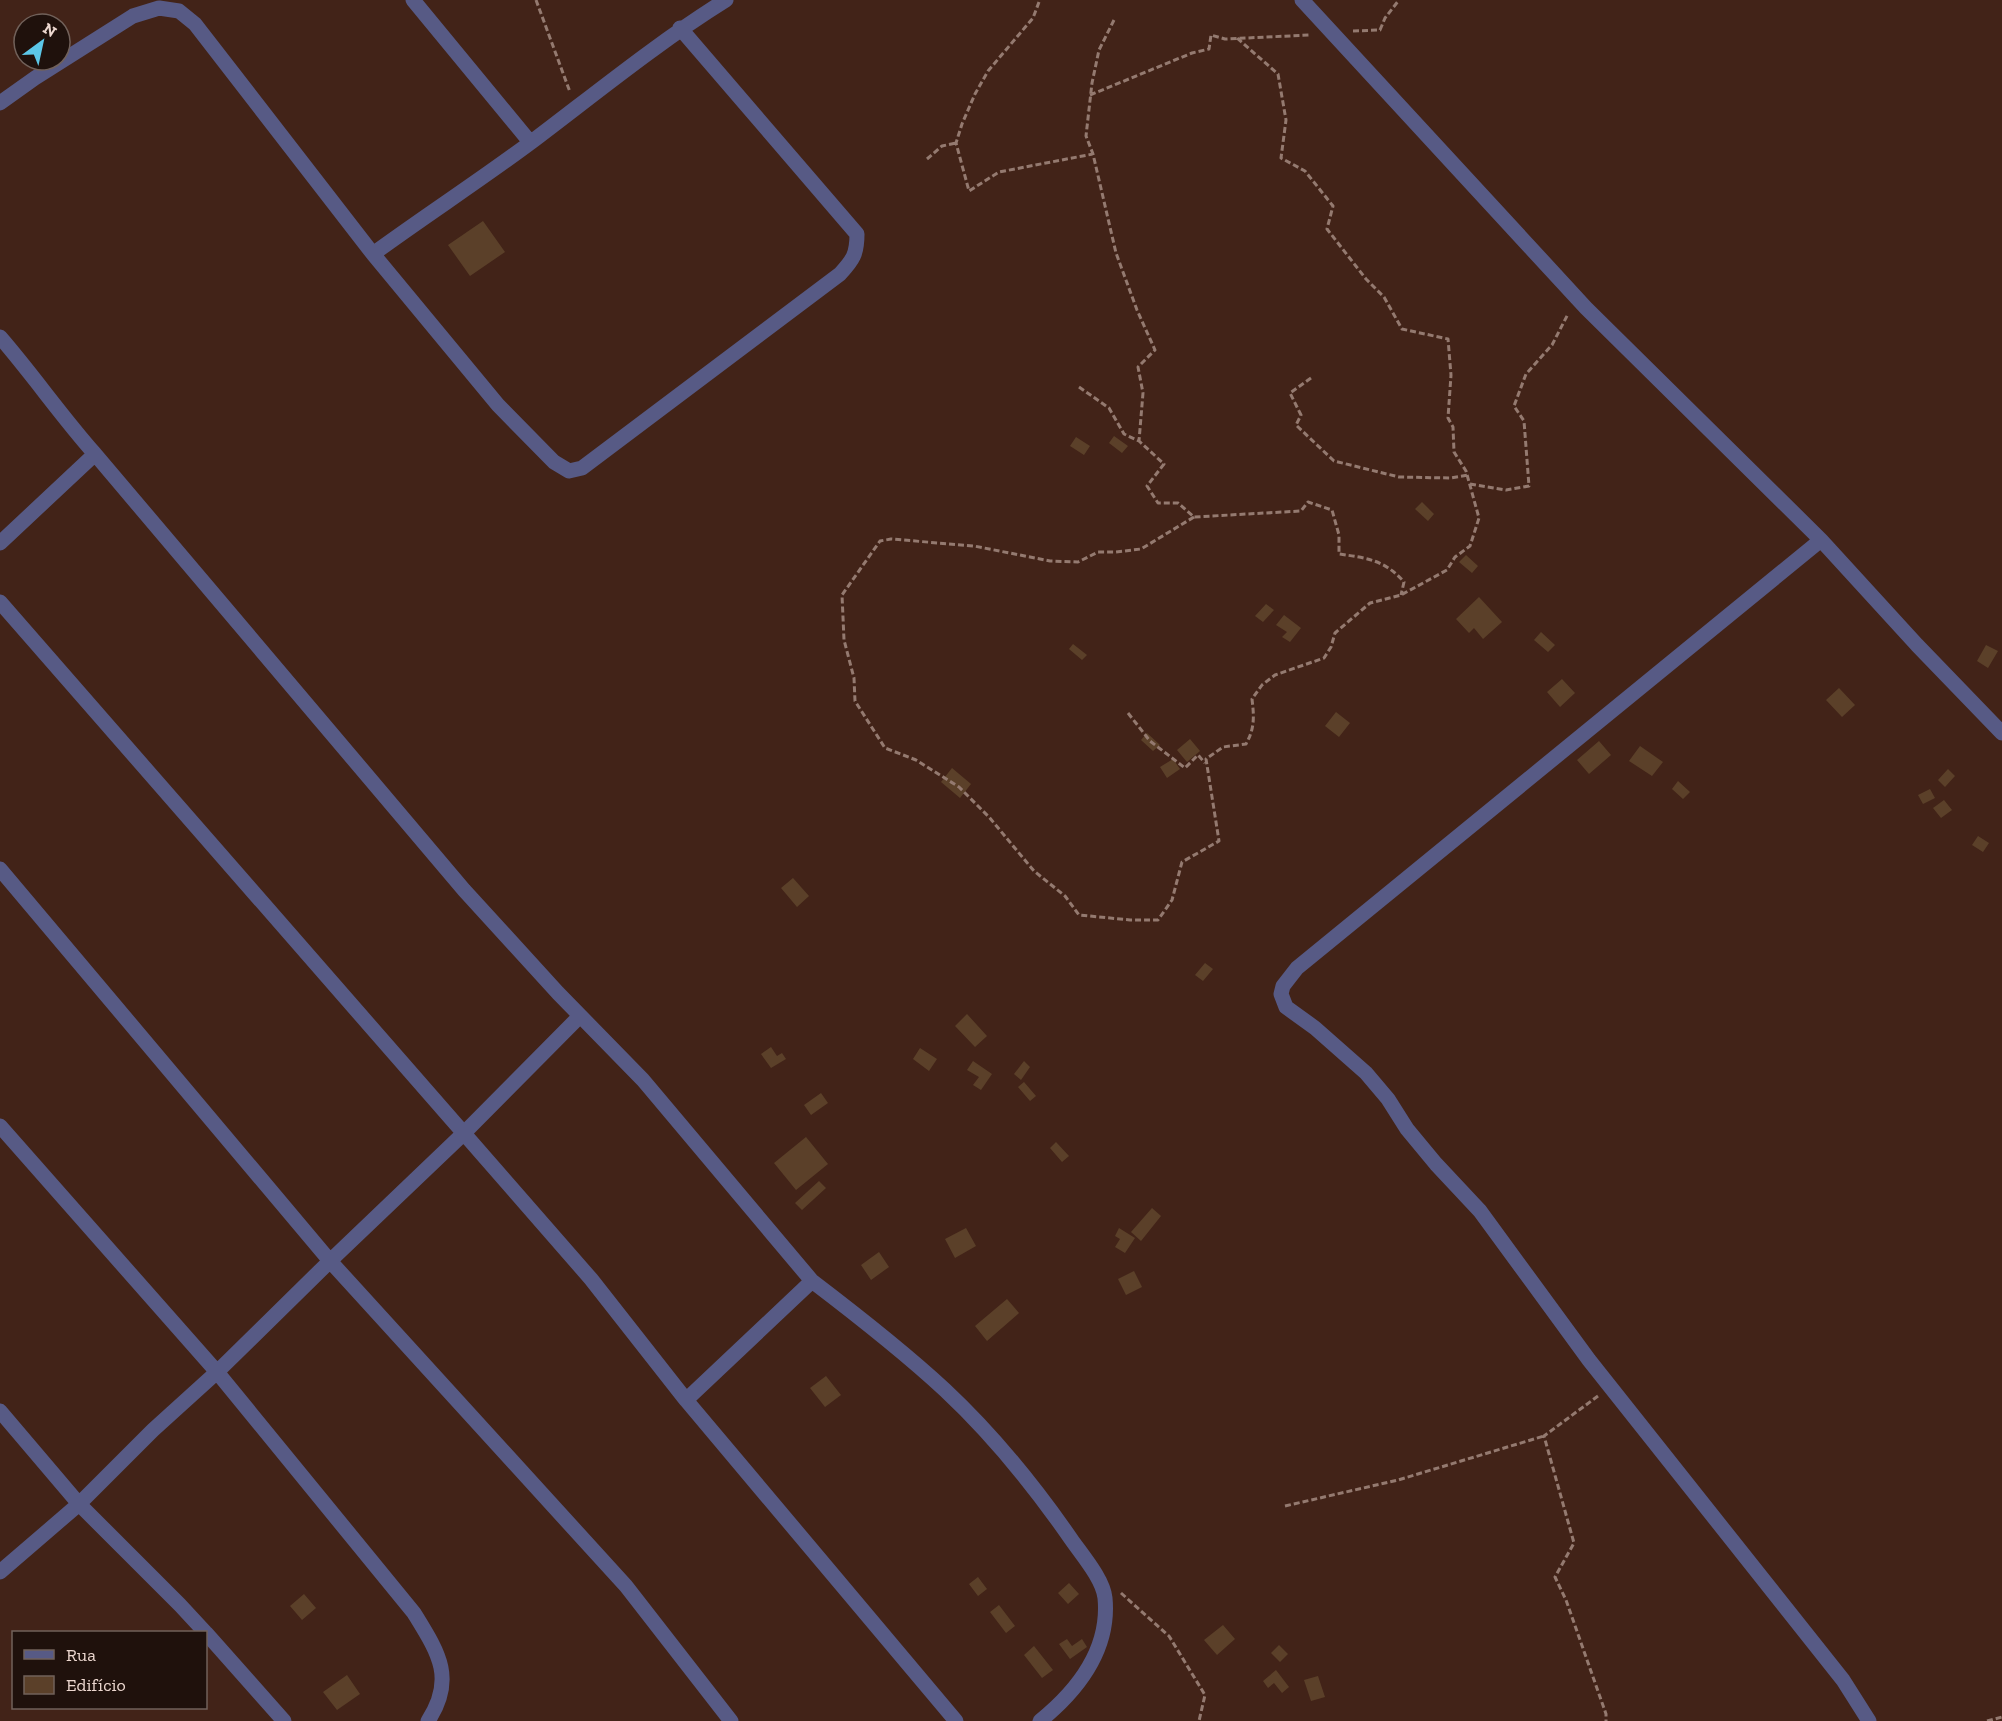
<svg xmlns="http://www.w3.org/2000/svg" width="2002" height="1721" viewBox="0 0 2002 1721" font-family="'Zilla Slab',serif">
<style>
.building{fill:#5b4029}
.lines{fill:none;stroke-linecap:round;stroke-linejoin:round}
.path{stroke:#947a70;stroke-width:3;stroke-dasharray:6 3;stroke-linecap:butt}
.street{stroke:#575a85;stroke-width:15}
</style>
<rect width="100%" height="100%" fill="#422318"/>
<path class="building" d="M483 221 505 252 470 276 448 245Z
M1114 436 1128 446 1122 453 1109 443Z
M1076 437 1090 446 1084 455 1070 446Z
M1422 502 1434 514 1428 521 1415 509Z
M1466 555 1478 566 1472 573 1459 562Z
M1479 597 1502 622 1483 639 1474 628 1469 633 1456 619Z
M1266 604 1274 610 1263 622 1255 616Z
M1284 615 1301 628 1290 642 1282 637 1287 632 1276 625Z
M1541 632 1555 645 1548 652 1534 640Z
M1073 644 1087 655 1082 660 1069 649Z
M1986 645 1998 651 1988 668 1977 661Z
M1562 679 1575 693 1560 707 1547 692Z
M1839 688 1855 705 1842 717 1826 700Z
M1336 712 1350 723 1339 737 1325 726Z
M1147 733 1160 745 1153 751 1141 740Z
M1190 739 1200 751 1187 762 1177 750Z
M1599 741 1611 755 1589 774 1577 760Z
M1640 746 1663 762 1652 776 1629 761Z
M1173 759 1180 769 1167 778 1160 767Z
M952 768 971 784 960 798 941 782Z
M1948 769 1955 776 1945 787 1938 780Z
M1678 781 1690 792 1683 799 1672 789Z
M1930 789 1935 798 1923 804 1918 795Z
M1944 800 1952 810 1941 818 1933 808Z
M1978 836 1989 843 1983 852 1972 845Z
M793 878 809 896 797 907 781 888Z
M1205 963 1213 969 1203 981 1195 975Z
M967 1014 987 1036 975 1047 955 1026Z
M771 1047 777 1056 782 1053 786 1059 771 1068 761 1054Z
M920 1048 937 1059 929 1071 913 1059Z
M973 1061 992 1074 981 1090 973 1085 979 1077 967 1070Z
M1024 1061 1030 1067 1021 1080 1014 1074Z
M1024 1082 1036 1096 1030 1101 1018 1087Z
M821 1093 828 1103 811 1115 804 1105Z
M806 1137 828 1164 796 1190 774 1163Z
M1056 1142 1069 1156 1062 1162 1050 1148Z
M819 1181 826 1188 802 1210 795 1203Z
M1152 1208 1161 1216 1141 1241 1131 1232Z
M966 1228 976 1246 955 1258 945 1239Z
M1119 1228 1135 1238 1125 1253 1115 1247 1120 1239 1115 1236Z
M879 1252 889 1267 871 1280 861 1265Z
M1134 1271 1142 1287 1126 1295 1118 1279Z
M1007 1299 1019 1313 987 1341 975 1326Z
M826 1376 841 1395 825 1407 810 1388Z
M978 1577 987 1589 978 1596 969 1584Z
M1069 1583 1079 1594 1068 1604 1058 1593Z
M304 1594 316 1608 302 1620 290 1606Z
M999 1605 1015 1626 1006 1633 990 1612Z
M1223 1625 1235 1639 1217 1655 1204 1640Z
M1067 1639 1072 1646 1082 1639 1087 1647 1070 1659 1059 1644Z
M1279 1645 1288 1654 1280 1662 1271 1653Z
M1034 1646 1053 1670 1042 1678 1024 1655Z
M1276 1670 1289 1687 1282 1693 1274 1683 1268 1688 1263 1681Z
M347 1675 360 1694 337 1710 323 1692Z
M1318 1676 1325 1697 1311 1701 1304 1680Z"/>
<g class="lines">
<path class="path" d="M536 0 570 92
M1039 2 1033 18 988 71 975 94 962 124 956 143 969 191 999 172 1093 154
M1114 20 1099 50 1092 83 1086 136 1093 154 1116 253 1137 310 1155 350 1138 367 1143 393 1139 441
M1353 31 1380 30 1385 18 1399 0
M1090 95 1192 53 1209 49 1211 35 1225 39 1310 35
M927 159 942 146 956 143
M1311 378 1290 393 1301 415 1296 425 1334 461 1399 477 1450 478 1468 475
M1079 387 1109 408 1124 434 1139 441 1164 464 1147 486 1158 503H1178L1194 517 1301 511 1308 502 1332 510 1339 535V554C1367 558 1385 560 1404 582L1401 595
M1470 484 1506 490 1529 486 1524 421 1514 406 1526 374 1552 345 1568 314
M1194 517 1141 549 1116 552H1098L1078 562 1050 561 974 546 891 539 880 541 842 595 844 640 854 678 855 701 885 748 916 760 959 787 989 817 1034 871 1065 896 1079 915 1130 920H1158L1172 900 1182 862 1219 841 1206 759 1223 747 1246 744C1255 728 1254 716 1252 699L1262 685 1275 675 1324 658 1331 647 1335 633 1370 603 1401 595 1447 570 1455 557 1470 546 1479 518 1466 471 1454 452 1453 427 1448 418 1451 375 1448 339 1402 329 1384 297 1366 279 1327 229 1333 206 1305 171 1281 158 1286 120 1278 74 1237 38
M1128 713 1150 741 1185 768 1198 755 1205 763
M1598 1396 1544 1436 1574 1543 1555 1577 1566 1600 1606 1714V1721
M1285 1506 1398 1480 1544 1436
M1121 1593 1169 1636 1205 1695 1199 1721
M1987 1721 2002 1717"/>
<path class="street" d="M413 0 530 142
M1302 0 1586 308 1821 540 1917 645 2002 733
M0 103 35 78 133 16 159 8 179 11 195 24 373 254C425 216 479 181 530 143 595 94 657 43 726 0
M373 254 498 405 554 462 569 471 582 468 840 274C853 260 857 254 857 234L680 28
M0 337C33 375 62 417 95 454L0 543
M95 454 464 890 558 993 643 1080 812 1281 686 1400
M1821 540 1297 968 1283 986 1281 994 1286 1007 1315 1028 1366 1073 1388 1099 1407 1129 1436 1164 1480 1211 1589 1360 1843 1680 1869 1721
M0 602 591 1279 686 1400 956 1721
M0 869 330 1261 626 1586 731 1721
M0 1126 217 1372 414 1613C438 1652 456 1678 428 1721
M812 1281C858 1316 903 1351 945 1390 992 1434 1035 1487 1071 1539 1082 1555 1103 1579 1105 1598 1110 1650 1077 1691 1040 1721
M0 1411 79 1504 180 1605 205 1632
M0 1572 79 1504 153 1430 217 1372 330 1261 463 1134 580 1016
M206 1633 284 1721"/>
</g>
<rect x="12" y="1631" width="195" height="78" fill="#1f110c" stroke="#71615a" stroke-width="1.5"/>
<rect x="24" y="1650" width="30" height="9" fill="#575a85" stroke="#71615a" stroke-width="1.5"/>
<text x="66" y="1661" font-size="18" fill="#edd8d0">Rua</text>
<rect x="24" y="1676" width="30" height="18" fill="#5b4029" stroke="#71615a" stroke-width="1.5"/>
<text x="66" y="1691" font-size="18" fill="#edd8d0">Edifício</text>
<g transform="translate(42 42) rotate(33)"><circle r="28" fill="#1f110c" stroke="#71615a" stroke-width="1.5"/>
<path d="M0-4.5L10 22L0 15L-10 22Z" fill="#5cc7e8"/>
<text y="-9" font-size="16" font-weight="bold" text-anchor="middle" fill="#edd8d0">N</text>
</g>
</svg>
